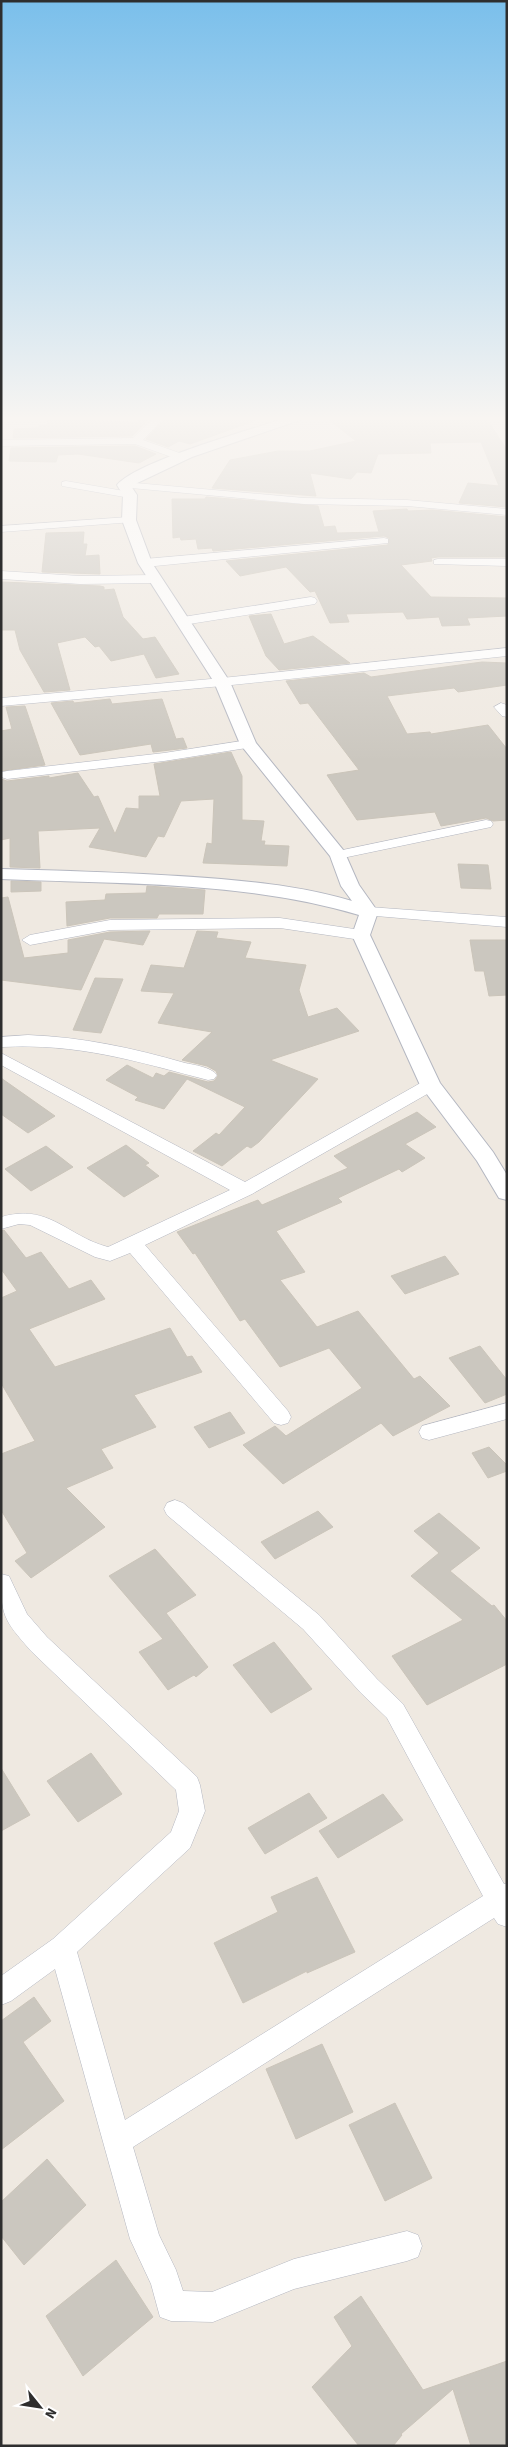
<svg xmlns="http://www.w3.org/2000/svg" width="508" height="2447" viewBox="0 0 508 2447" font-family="'Source Sans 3',sans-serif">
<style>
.building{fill:#cbc7bf;stroke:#cbc5ba}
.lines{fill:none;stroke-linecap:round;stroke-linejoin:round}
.minor-casing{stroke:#b4b7c1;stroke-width:1}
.tertiary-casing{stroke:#b4b7c1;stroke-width:2}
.minor{fill:#fff;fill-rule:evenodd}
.tertiary{fill:#fff;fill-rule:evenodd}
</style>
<rect width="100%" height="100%" fill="#efe9e1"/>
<path class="building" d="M139 418H150L132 436 13 438 14 429 39 428V425H47L48 420 139 422Z
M166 418H254V421L190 444 179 441 168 447 146 439Z
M327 418H486L507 450V507L459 503 468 483 499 486 481 442 430 443 431 453 378 454 371 473 357 472 351 479 310 473 316 496 212 488 230 460 278 451H310L356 441Z
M135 446 156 454 139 463 78 454 58 455 56 462 9 461 11 448Z
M206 497 318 506 324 527 335 526 337 533 379 532 373 511 407 509 408 511 433 510 507 517V557H438L431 558 432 561 401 565 431 597 507 598V616L467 618 470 625 442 626 439 617 407 619 403 612 346 614 349 622 330 623 315 591 310 592 286 567 240 576 226 561 388 545 389 538 384 536 213 551 212 548 198 549 196 539 181 540 180 537 173 538 172 499H205Z
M84 532 83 544H87L85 556 99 555 100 574 42 572 46 533Z
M1 582 100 586 104 587V590L114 589 123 617 143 639 155 637 179 674 156 678 144 654 111 661 99 646 95 647 85 637 57 643 70 690 44 692 20 650 15 630H1Z
M271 614 284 644 313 636 350 663 279 670 266 656 249 616Z
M482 662 507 663V685L458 692 454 688 387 696 407 734 430 732 431 734 488 725 507 749V820L493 821 486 818 441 826 435 812 357 820 327 775 359 770 308 703 300 704 286 681 364 673 371 677Z
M110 699 112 704 162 699 176 739 183 738 187 748 153 752 151 744 80 755 51 703 73 701 74 703Z
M25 706 45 765 1 771V731L12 729 6 707Z
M231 752 242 776V820L264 821 261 841H265L264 845 289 846 287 866 203 863 207 843 212 844 214 799 181 801 164 837 158 836 146 857 89 847 100 828 38 831 40 868 10 867V838L1 840V779L7 781 49 776V778L78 773 94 797 98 796 115 834 126 808 139 809V796H160L154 764Z
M458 864 488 865 491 889 461 888Z
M11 881 41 882V891L11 892Z
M147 886 205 890 203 914H159L157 918H110L67 926 66 902 105 900 106 894 146 893Z
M8 897 24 958 68 953V940L110 932 150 931 143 945 104 939 81 990 1 980V898Z
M197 931 218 932 216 938 251 942 245 958 306 965 299 990 308 1017 337 1008 359 1031 270 1060 318 1079 259 1142 251 1148 247 1146 222 1166 193 1151 216 1133 219 1135 245 1107 187 1079 164 1109 135 1100 138 1097 106 1080 127 1065 153 1078 156 1073 164 1076 169 1072 208 1082 214 1081 218 1076 216 1071 207 1066 182 1060 212 1032 158 1023 174 993 141 991 151 965 184 968Z
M470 940H507V995L489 996 484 971H475Z
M95 978 123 979 101 1033 73 1030Z
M1 1078 55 1116 28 1133 1 1114Z
M417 1112 436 1127 405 1144 425 1158 402 1172 399 1169 338 1198 342 1202 276 1231 305 1272 280 1280 317 1327 358 1311 414 1379 420 1376 450 1406 393 1436 381 1423 283 1484 243 1445 275 1426 286 1436 362 1388 329 1348 280 1367 245 1319 240 1321 195 1253 193 1254 177 1232 258 1200 262 1205 348 1168 334 1156Z
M126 1145 149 1163 145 1165 159 1176 124 1197 87 1168Z
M46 1146 73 1167 31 1191 5 1169Z
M4 1230 26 1258 41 1252 69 1289 91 1280 105 1299 29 1329 55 1367 170 1328 187 1357 192 1356 202 1372 134 1395 156 1427 101 1449 113 1468 66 1488 105 1527 31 1578 15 1561 27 1553 1 1510V1454L35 1441 1 1383V1298L17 1291 1 1269V1231Z
M445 1256 459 1274 405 1294 391 1276Z
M480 1346 507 1380V1394L485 1403 449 1358Z
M230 1412 245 1433 209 1448 194 1427Z
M489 1447 507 1465V1471L488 1478 472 1453Z
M318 1511 333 1527 275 1559 261 1542Z
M439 1513 480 1548 450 1571 492 1606 494 1605 507 1621V1664L427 1705 392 1656 463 1620 411 1576 439 1553 414 1531Z
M155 1549 196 1595 166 1613 208 1667 196 1677 194 1675 168 1690 139 1652 163 1639 109 1576Z
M274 1642 312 1689 271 1713 233 1665Z
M91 1753 122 1794 78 1822 47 1781Z
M1 1768 30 1815 1 1831Z
M309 1793 327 1818 265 1854 248 1828Z
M383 1794 403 1820 338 1858 319 1831Z
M317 1877 355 1952 307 1973V1971L243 2003 214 1943 278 1912 271 1897Z
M34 1997 51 2021 23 2042 64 2101 1 2150V2021Z
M322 2044 353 2112 296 2139 266 2069Z
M395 2103 432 2178 385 2201 349 2125Z
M47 2159 86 2205 24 2265 1 2236V2202Z
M116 2260 153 2317 83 2376 46 2316Z
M361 2296 423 2390 507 2361V2446H471L453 2389 401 2434 402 2435 393 2446H359L312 2387 352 2346 334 2317Z"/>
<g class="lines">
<g class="minor-casing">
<path id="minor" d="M153 418H164L143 440 185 455V459H177L135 444 1 446V440L133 438Z
M66 481 130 492 135 495 130 498 62 486V482Z
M124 482 304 498 407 500 507 509V515L407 506 304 504 120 487V483Z
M129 517 133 518V522L1 532V526Z
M384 538 388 539V543L145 567 139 563 145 559Z
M438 559H507V566L434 564V560Z
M1 571 80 576 154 575 160 579 154 583 80 584 1 579Z
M311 597 315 598 317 601 315 604 183 625 177 621 183 617Z
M507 648V656L222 686 1 706V698L222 678Z
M501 703 507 705V717L502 716 494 707Z
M248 740 255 744 253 747 164 761 7 779 1 777 2 772 7 771 164 753Z
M486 820 491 821 493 824 491 827 338 859 331 855 338 851Z
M369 907 507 917V927L364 915 361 912Z
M280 918 361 930 369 935 361 940 280 928 110 930 30 945 22 940 30 935 110 920Z
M28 1035C82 1037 133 1048 185 1063 194 1065 211 1067 217 1075L214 1079 208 1080C135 1061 78 1043 1 1047V1037Z
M1 1053 245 1182 424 1081H436L439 1085 436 1089 252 1194 145 1245 288 1411 291 1417 288 1423 281 1425 274 1423 130 1253 110 1261 95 1257 30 1225 19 1224 1 1229V1217C50 1203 66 1236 108 1247L230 1190 1 1065Z
M507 1403V1419L429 1440 422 1438 419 1432 422 1426Z
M175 1500 183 1503 319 1615 377 1679 403 1704 504 1884 507 1883V1927L498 1924 494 1918 133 2147 159 2235 176 2270 183 2291 212 2292 294 2259 407 2231 418 2235 422 2246 418 2257 407 2261 294 2289 213 2322 171 2321 160 2317 151 2284 130 2239 55 1969 11 2001 1 2005V1976L53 1939 171 1832 179 1811 176 1790 31 1651C3 1619 1 1616 1 1574L9 1576 27 1614 47 1637 197 1777 200 1785 205 1811 190 1848 77 1952 125 2120 483 1896 387 1718 361 1693 303 1629 167 1515 164 1509 167 1503Z"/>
</g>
<g class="tertiary-casing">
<path id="tertiary" d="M286 418H306L192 457 131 486 137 495 136 520 152 563 230 682 256 743 344 851 359 885 378 912 370 935 440 1083 493 1152 507 1175V1200L499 1198 477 1161 420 1085 352 935 359 915C244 881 120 884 1 879V869C74 871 148 873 221 879 265 883 309 888 352 901L341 886 330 856 240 744 214 682 138 563 122 520 123 495 117 485C137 461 253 429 286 418Z"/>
</g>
<use href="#minor" class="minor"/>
<use href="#tertiary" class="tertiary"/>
</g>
<linearGradient id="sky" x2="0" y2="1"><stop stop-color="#7abfeb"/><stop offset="0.55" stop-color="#f8f5f2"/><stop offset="1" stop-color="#f8f5f2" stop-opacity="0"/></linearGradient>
<rect width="508" height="761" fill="url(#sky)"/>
<rect width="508" height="2447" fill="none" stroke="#2e2e2e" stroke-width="5"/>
<g transform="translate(40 2407) rotate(120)" stroke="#ffffff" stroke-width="4" paint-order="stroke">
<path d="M0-4L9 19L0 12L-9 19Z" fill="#2e2e2e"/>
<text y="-8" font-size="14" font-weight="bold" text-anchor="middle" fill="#2e2e2e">N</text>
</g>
</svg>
